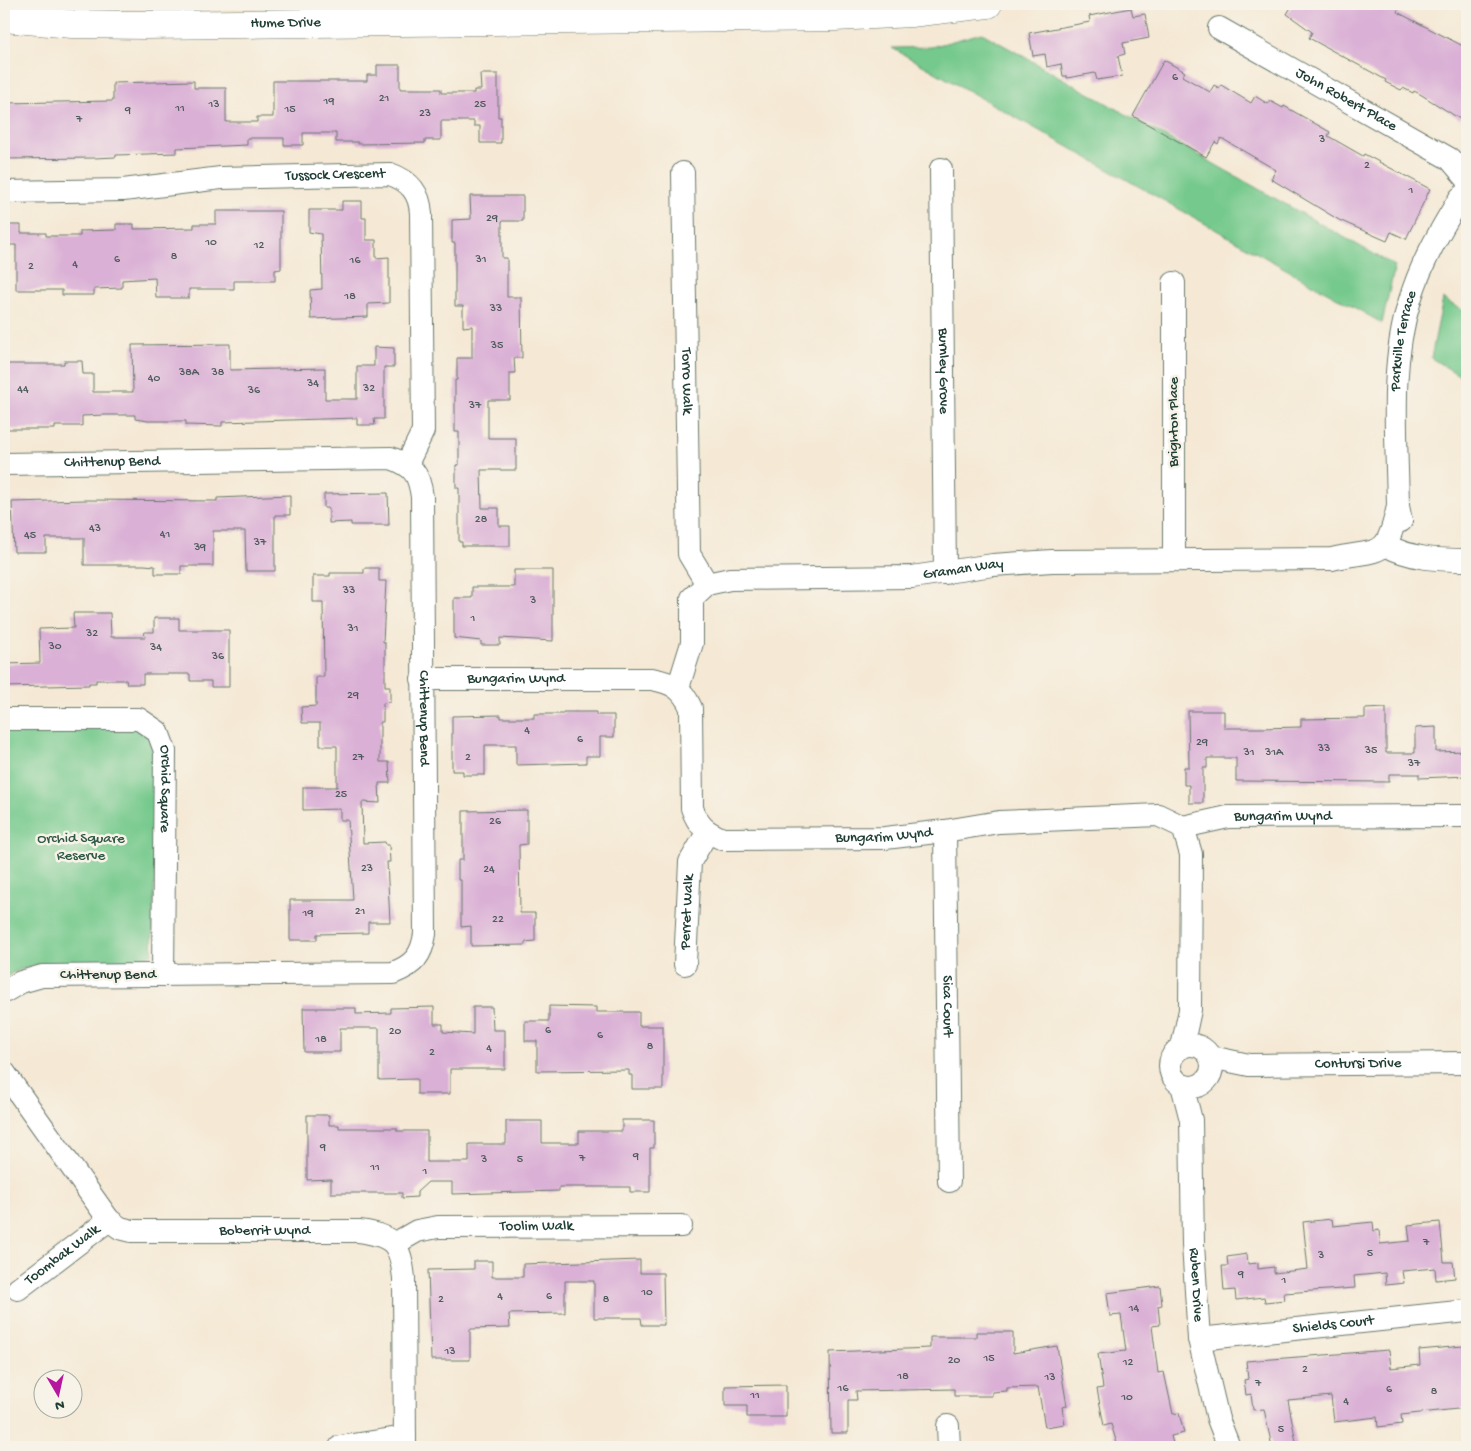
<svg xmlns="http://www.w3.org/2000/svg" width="1471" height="1451" viewBox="0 0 1471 1451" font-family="'Gochi Hand',sans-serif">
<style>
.green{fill:#74c98c;stroke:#4a8360}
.building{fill:#dab0d6}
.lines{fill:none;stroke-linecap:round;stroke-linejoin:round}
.minor-casing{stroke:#6a796c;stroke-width:24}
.tertiary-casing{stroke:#6a796c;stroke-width:29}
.minor{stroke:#fff;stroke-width:22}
.tertiary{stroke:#fff;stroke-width:28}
.labels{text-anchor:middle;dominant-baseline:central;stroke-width:5;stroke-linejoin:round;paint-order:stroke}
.number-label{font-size:12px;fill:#4e5a5c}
.street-label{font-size:15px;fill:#1f3d34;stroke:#f7f3e8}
.park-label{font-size:15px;fill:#305946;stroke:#f7f3e8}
</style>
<rect width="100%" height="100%" fill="#f7f3e8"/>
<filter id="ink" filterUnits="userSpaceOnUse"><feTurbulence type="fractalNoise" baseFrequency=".02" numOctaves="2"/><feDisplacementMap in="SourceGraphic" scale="10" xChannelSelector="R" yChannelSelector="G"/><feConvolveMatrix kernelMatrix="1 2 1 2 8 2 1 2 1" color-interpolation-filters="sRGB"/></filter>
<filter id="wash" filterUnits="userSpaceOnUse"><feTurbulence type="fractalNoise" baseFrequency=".0096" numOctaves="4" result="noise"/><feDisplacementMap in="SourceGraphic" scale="20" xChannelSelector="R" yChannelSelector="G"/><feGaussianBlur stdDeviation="1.12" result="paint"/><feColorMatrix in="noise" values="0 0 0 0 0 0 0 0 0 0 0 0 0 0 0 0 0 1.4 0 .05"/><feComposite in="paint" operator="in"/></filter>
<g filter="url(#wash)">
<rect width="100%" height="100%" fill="#f5e9d5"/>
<path class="green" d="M982 33 1395 266 1382 323 892 48 931 47Z
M1443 299 1467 313V380L1431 358Z
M4 726H136L153 738 159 758 152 954C147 957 140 961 134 962 90 969 44 952 4 978Z"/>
<g id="blocks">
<path class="building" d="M1293 4H1401L1397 12 1467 48V108L1460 119 1420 94 1414 91 1413 93 1403 88 1401 90 1385 82 1386 80 1309 38 1312 32 1287 14Z
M1131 8 1133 16 1145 14 1149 38 1123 43 1125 54 1118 56 1122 76 1097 80 1095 73 1067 78V76H1063L1061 64 1047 67 1045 54 1033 56 1029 33 1090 22 1089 16Z
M1164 60 1185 72 1182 76 1210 92 1214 85 1219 88 1221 85 1251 103 1255 96 1268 104 1270 101 1283 108 1284 106 1330 132 1328 136 1363 156 1364 154 1430 189 1406 239 1391 232 1387 241 1339 220 1271 179 1276 170 1221 138 1218 144 1215 142 1206 157 1133 116Z
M377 65H400V89H441V93H474V90H481L480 74H498V117H501V143H480V126H474V121H441V140H425V143L358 144V142H336V133H303V145H284V138H247V145L177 148V153L116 155V157L94 158 4 159V103L113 101V83L194 81V88H226V122H257V117H273V81H367V75H377Z
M470 196H523V221H502V258H507V297H521L522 358H514L515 373H510V400H488V438H516V470H481L482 508H499V526H510V546H462V542H459V488H456V465H459V432H455V380H457V358H472V326L463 327V306H455V243H452V220L471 219Z
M342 201H362V218H366V240H376V258L389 257V303L368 304V317L311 319 310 290 322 289 321 234 309 232V210H342Z
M216 211H281V269L275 270V281H234V289H189V298H156L155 278 122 280V288L94 289V295H62V290H16V245H4V225H21V233H46V236H80V231L116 230V224H134V229L194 228V224H216Z
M230 344V370L325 368V399H357V366H374V347L394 348V367H384V419H374L375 425H357V418L222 422V426L186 425V421H148L135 419V415H105L82 416V426H55V429H7L6 364H64V361H82L83 374H93V392H133L132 345Z
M388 493 389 525H351V522L329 523V508H324V494Z
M290 495V515H275V571H246L245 531H213V566H181V574H155V566L144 565H84V538H46V552H14L12 502 86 500 217 501V498Z
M364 568H379V581H386L383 642H385V686H390V702L383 703V722H380V762H389L390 783H379L380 803 362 802 363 843 385 842 386 845H389L390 862H387L390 922H368V933L317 934V940H290V900H353L348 820H340V809L303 810V787H337V746H320V723H302L301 707 316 706V677H324L323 602H313V576H330V573H364Z
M514 570H553V641L500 638V645H481V641L454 638V598H472V587H514Z
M73 613H110L111 637H145L144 632H154V618H179V630H229V687H211V681H190V674H143V684H127L126 680H96V683H89V685L4 687V664L40 663 39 629 74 628Z
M1386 708V753H1415V728L1436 727V752L1467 751V776L1419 778V774H1389V782L1236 781V758H1207V768H1203V803H1189V785H1184V767H1189L1188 711H1224V728H1261L1301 727V719L1365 718V709Z
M563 712H596V715H614V737H600V756H586V763L516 765V745H485V775H463V771H452V716L501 715V718H534V714H563Z
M527 810V844L519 845 520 913H535V941L525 942V945L471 946V926L461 927V880H458V860H463V811Z
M549 1006 596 1007V1012H639V1026H663V1089H632V1075H629V1070L537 1071V1041H525V1021H549Z
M434 1007V1024H443V1032L473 1034V1007H492L493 1030H505V1069H450V1094H417V1079L379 1080V1028H340V1052H304L303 1008H356V1014L391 1013V1008Z
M307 1115H329V1125H339V1128H397V1131H427V1162H469V1144H506V1121H542V1143H579V1131H622V1120H654V1148H650V1192H630V1187H559V1191L452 1194V1182H428L417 1192V1197L402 1198V1193H331V1179L307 1180Z
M1332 1219 1333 1226 1373 1222 1374 1231 1379 1230 1380 1244 1410 1241 1408 1225 1440 1222 1444 1262H1453L1455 1278 1436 1280 1435 1268 1402 1271 1404 1283 1386 1285 1385 1273 1354 1276 1355 1288 1284 1293 1285 1300 1265 1302 1264 1297 1236 1300 1235 1290 1224 1291 1222 1266H1228L1227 1257 1247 1254 1248 1264 1258 1263V1269L1274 1267V1273L1308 1269 1303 1222Z
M640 1260V1273H663L664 1325H642L641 1318H594V1281H565V1313L509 1314 510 1328 470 1329V1360H431L428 1270 474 1269V1261H492V1277H523V1264Z
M1160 1286 1162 1305 1158 1306 1160 1325 1152 1326 1158 1373 1164 1372 1173 1414 1179 1413 1184 1433 1171 1436 1174 1447H1118L1111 1424 1104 1426 1097 1389 1103 1388 1098 1354 1126 1351 1121 1315 1110 1316 1107 1293Z
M976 1332H1013V1353L1057 1346 1067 1406 1062 1407 1065 1424 1045 1427 1038 1387 1007 1388V1391L992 1392V1396H954V1389L856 1391 857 1400H848V1433H831L830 1352 930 1348V1337H976Z
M1463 1346 1467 1408 1401 1415 1402 1424 1378 1427 1377 1417 1334 1422 1331 1396 1288 1400 1297 1447H1272L1264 1409 1253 1410 1251 1394 1246 1395 1244 1380 1248 1379 1246 1361 1389 1350 1391 1368 1420 1365 1419 1350Z
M786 1385V1417H747V1406H725V1386Z"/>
</g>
</g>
<g filter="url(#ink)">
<use href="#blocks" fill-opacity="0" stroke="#6a796c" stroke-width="1"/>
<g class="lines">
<g class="minor-casing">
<g id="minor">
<path id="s1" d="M1219 28 1450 159 1467 179"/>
<path id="s2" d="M941 169 945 573"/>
<path id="s3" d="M683 173 689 554 707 584"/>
<path id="s4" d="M4 192 123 190 221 178 390 174C410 181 420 193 421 214L423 431 407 464"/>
<path d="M1174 283V560"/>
<path id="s5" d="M4 464 391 458C413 466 419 473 422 497L425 934C422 955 414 965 393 973L42 976 21 982 4 992"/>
<path id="s6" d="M1401 521 1398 506C1397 438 1389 366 1410 300 1421 263 1440 231 1460 198L1467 192"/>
<path d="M1385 545C1412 559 1437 560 1467 560"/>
<path id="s7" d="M422 679H652C673 683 682 688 691 708L692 808C698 826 706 832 723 839L885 838 945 831 999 822 1158 815 1183 827 1228 817 1467 816"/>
<path id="s8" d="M678 688 692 643V598L707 584 730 579 912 577 993 565 1052 561 1332 559C1381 548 1386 561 1398 506"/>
<path id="s9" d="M4 719H139L158 732 165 751 163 975"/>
<path id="s10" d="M945 831 949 1181"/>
<path id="s11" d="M685 964 690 862 707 833"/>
<circle cx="1191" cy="1066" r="21"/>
<path d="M1182 1047 1190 1010 1191 854 1183 827"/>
<path id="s12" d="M1211 1057 1249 1065 1467 1063"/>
<path id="s13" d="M4 1072 109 1220 120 1228 132 1231H359C394 1236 400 1243 404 1278L405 1447"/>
<path id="s14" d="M1182 1085 1191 1120 1193 1244 1199 1339 1218 1419 1229 1447"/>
<path id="s15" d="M396 1243 417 1231 438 1227 681 1226"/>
<path id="s16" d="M18 1289 109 1220"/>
<path id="s17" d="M1199 1339 1467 1311"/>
<path d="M948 1426 949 1447"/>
<path d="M340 1447 405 1437"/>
</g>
</g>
<g class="tertiary-casing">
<g id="tertiary">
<path id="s18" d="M4 18 72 24 145 25 835 17 911 13 988 4"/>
</g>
</g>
<use href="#minor" class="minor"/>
<use href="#tertiary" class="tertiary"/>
</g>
</g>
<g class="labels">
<g class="number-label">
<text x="1175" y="78">6</text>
<text x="384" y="99">21</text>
<text x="329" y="102">19</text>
<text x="214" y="105">13</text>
<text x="480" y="105">25</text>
<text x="180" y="109">11</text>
<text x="290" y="110">15</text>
<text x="128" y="111">9</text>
<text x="425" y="114">23</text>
<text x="79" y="120">7</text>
<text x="1322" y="140">3</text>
<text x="1367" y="166">2</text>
<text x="1411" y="191">1</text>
<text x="492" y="219">29</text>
<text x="211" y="243">10</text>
<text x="259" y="246">12</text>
<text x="174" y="257">8</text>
<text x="117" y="260">6</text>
<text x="481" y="260">31</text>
<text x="355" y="261">16</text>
<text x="75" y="265">4</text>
<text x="31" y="267">2</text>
<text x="350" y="297">18</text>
<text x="496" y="309">33</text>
<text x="497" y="346">35</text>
<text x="189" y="373">38A</text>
<text x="218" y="373">38</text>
<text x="154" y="379">40</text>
<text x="313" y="384">34</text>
<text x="369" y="389">32</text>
<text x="23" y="390">44</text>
<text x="254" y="391">36</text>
<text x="475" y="406">37</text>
<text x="481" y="520">28</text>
<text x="95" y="529">43</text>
<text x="165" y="535">41</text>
<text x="30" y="536">45</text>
<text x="260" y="543">37</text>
<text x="200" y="548">39</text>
<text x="349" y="591">33</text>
<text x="533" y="601">3</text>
<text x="473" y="619">1</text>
<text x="353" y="629">31</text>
<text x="92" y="634">32</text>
<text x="55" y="647">30</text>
<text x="156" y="648">34</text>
<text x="218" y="657">36</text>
<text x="353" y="696">29</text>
<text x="527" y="731">4</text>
<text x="580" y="740">6</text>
<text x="1202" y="743">29</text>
<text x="1324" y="749">33</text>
<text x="1371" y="751">35</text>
<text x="1249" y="753">31</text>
<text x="1274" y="753">31A</text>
<text x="358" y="758">27</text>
<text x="468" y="758">2</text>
<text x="1414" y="764">37</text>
<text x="341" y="795">25</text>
<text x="495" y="822">26</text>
<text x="367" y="869">23</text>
<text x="489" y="870">24</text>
<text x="360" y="912">21</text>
<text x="308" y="914">19</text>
<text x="498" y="920">22</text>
<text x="548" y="1031">6</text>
<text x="395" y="1032">20</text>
<text x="600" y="1036">6</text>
<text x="321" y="1040">18</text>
<text x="650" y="1047">8</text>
<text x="489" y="1049">4</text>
<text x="432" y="1053">2</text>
<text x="323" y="1148">9</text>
<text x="636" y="1157">9</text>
<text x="582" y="1159">7</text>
<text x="484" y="1160">3</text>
<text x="520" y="1160">5</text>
<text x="375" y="1168">11</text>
<text x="425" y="1172">1</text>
<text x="1426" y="1243">7</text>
<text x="1370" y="1254">5</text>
<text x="1321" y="1256">3</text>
<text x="1241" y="1275">9</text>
<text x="1284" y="1281">1</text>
<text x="647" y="1293">10</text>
<text x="500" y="1297">4</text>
<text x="549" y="1297">6</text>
<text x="441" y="1300">2</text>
<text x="606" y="1300">8</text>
<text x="1134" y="1309">14</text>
<text x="450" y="1352">13</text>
<text x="989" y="1359">15</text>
<text x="954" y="1361">20</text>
<text x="1128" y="1363">12</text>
<text x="1305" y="1370">2</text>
<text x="903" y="1377">18</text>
<text x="1050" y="1378">13</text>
<text x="1258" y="1384">7</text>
<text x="843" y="1389">16</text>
<text x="1389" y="1390">6</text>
<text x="1434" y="1392">8</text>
<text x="755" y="1396">11</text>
<text x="1127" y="1398">10</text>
<text x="1346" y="1402">4</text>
<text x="1281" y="1430">5</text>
</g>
<g class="street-label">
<text stroke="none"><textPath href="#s18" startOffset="282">Hume Drive</textPath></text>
<text stroke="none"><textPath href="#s1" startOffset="146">John Robert Place</textPath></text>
<text stroke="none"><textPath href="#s4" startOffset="332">Tussock Crescent</textPath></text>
<text stroke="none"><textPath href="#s6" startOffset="181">Parkville Terrace</textPath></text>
<text stroke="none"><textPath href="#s2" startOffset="202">Burnley Grove</textPath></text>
<text stroke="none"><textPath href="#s3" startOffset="208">Torro Walk</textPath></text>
<text transform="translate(1174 422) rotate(-90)">Brighton Place</text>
<text stroke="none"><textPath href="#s5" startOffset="108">Chittenup Bend</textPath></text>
<text stroke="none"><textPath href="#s8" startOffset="370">Graman Way</textPath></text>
<text stroke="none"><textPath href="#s7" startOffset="94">Bungarim Wynd</textPath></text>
<text stroke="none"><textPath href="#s5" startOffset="662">Chittenup Bend</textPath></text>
<text stroke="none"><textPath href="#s9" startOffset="216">Orchid Square</textPath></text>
<text stroke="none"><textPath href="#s7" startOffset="992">Bungarim Wynd</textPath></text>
<text stroke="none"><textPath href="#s7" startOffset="588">Bungarim Wynd</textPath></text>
<text stroke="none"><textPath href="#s11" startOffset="52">Perret Walk</textPath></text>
<text x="108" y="975">Chittenup Bend</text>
<text stroke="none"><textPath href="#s10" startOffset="175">Sica Court</textPath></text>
<text stroke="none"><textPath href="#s12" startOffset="148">Contursi Drive</textPath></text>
<text stroke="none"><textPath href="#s15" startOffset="144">Toolim Walk</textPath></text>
<text stroke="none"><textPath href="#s13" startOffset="340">Boberrit Wynd</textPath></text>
<text stroke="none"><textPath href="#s16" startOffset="56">Toombak Walk</textPath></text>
<text stroke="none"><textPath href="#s14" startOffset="201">Ruben Drive</textPath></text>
<text stroke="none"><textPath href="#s17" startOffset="135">Shields Court</textPath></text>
</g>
<g class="park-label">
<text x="81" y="839">Orchid Square<tspan x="81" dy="17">Reserve</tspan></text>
</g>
</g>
<rect width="1471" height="1451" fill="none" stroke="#f7f3e8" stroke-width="20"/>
<g transform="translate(58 1394) rotate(171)"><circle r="24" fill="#f7f3e8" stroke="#a1aaa0"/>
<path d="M0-4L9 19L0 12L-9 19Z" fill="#b5179e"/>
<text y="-8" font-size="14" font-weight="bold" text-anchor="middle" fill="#1f3d34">N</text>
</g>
</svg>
